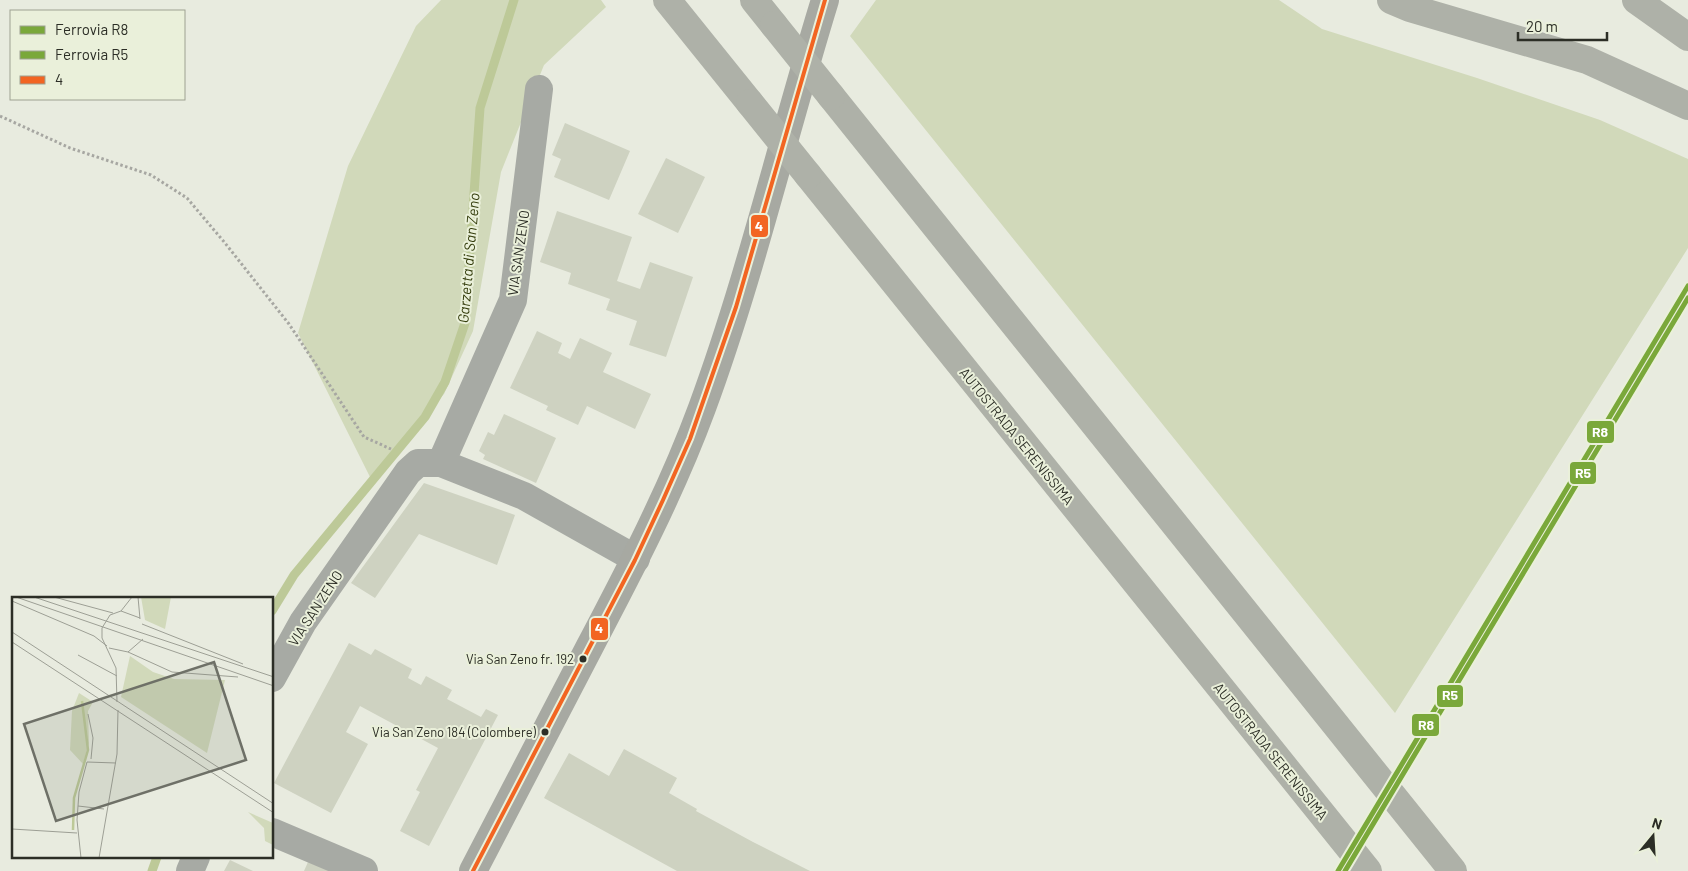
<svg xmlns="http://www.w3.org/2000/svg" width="1688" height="871" viewBox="0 0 1688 871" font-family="Barlow,sans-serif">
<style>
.green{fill:#d1d9ba}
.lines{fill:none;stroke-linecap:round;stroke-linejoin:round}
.stream{stroke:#bdc998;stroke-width:9}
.building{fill:#ced2c1}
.path{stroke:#a7a7a2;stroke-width:3;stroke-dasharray:2.5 2.5;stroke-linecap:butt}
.street{stroke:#a7aaa4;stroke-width:28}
.secondary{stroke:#a7a9a2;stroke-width:28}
.highway{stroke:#aeb1a8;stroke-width:28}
.highway-bridge{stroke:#aeb1a8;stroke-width:28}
.bus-1-casing{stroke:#eaf0da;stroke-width:8}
.bus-1{stroke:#f26522;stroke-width:4}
.rail-1-casing{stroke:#eaf0da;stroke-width:9}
.rail-2-casing{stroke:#eaf0da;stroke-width:9}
.rail-1{stroke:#7aa83a;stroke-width:5}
.rail-2{stroke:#7aa83a;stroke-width:5}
.bus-dot{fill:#2c2e26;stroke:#eaf0da;stroke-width:2}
.labels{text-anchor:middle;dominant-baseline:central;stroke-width:4;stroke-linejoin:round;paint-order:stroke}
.bus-label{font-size:13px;fill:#2c2e26;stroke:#eaf0da;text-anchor:end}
.street-label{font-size:14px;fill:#2c2e26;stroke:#eaf0da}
.water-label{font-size:15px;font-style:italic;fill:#333c0b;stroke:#eaf0da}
.inset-river{fill:none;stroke:#bdc998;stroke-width:2.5}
.inset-road{fill:none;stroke:#9d9f95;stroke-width:1}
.view{fill:#6e7067;fill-opacity:0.15;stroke:#6e7067;stroke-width:2.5}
.inset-edge{fill:none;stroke:#2c2e26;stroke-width:2.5}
.line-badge{stroke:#eaf0da;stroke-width:2}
.badge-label{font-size:14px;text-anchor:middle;font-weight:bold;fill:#fff}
</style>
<rect width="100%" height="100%" fill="#e8ebdf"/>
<path class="green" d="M441 0H601L606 7 544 65 501 172 473 331 444 394 370 477 298 333 348 166 416 26Z
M876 0H1279L1322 29 1477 78 1600 120 1688 159V248L1395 713 850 36Z"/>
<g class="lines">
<path class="stream" d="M272 611 294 575 425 417 445 382 465 323 480 108 514 0
M152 871 157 857"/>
</g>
<path class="building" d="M565 123 630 151 609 200 554 177 561 159 552 155Z
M666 158 705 177 678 233 638 214Z
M557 211 632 237 617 281 640 289 650 262 693 277 666 357 629 345 637 321 606 310 610 299 568 284 571 273 540 262Z
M537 331 562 343 558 353 570 359 580 338 612 353 603 372 651 394 635 429 587 406 578 425 546 410 548 406 510 388Z
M504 414 556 438 536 483 483 459 485 455 479 451 488 432 494 435Z
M424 483 515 515 497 565 419 534 375 598 351 583Z
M349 643 371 655 375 649 412 669 408 678 421 685 426 676 452 690 447 699 481 717 486 709 498 715 429 846 400 831 420 792 416 790 438 748 360 706 346 732 368 744 331 813 274 783Z
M624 749 677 778 669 793 697 809 696 811 753 842 810 871H677L544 798 569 753 609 776Z
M230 860 253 871H224Z
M308 862 330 871H304Z"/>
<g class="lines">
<path class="path" d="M0 116 70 148 151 175 187 198 225 243 289 324 364 437 391 449"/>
<path class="street" d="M441 463 513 300 539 89
M272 678 303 622 408 472 418 463H441L524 496 636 559
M272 832 364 871
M190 871 196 857"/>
<path class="secondary" d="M473 871C511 797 550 723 589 648 630 570 671 492 702 408 751 275 783 136 825 0"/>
<path class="highway" d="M667 0 750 103
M754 0 774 25
M1391 0 1410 8 1587 60 1688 106
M1636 0 1688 37
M831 96 1453 871
M808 175 1368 871"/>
<path class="highway-bridge" d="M774 25 831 96
M750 103 808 175"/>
<g class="bus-1-casing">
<path id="bus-1" d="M473 871 635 560 663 500 690 439 736 307 825 0"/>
</g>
<use href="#bus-1" class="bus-1"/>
<g class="rail-1-casing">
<path id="rail-1" d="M1338 871 1688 286"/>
</g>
<g class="rail-2-casing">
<path id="rail-2" d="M1345 871 1688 298"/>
</g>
<use href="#rail-1" class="rail-1"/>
<use href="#rail-2" class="rail-2"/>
</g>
<g class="bus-dot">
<circle cx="583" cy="659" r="4.5"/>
<circle cx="545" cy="732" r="4.5"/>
</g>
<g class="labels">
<g class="bus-label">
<text x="574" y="659">Via San Zeno fr. 192</text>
<text x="536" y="732">Via San Zeno 184 (Colombere)</text>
</g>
<g class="street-label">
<text transform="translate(518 253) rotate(-82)">VIA SAN ZENO</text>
<text transform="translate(1017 436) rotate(51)">AUTOSTRADA SERENISSIMA</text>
<text transform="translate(315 608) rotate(-57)">VIA SAN ZENO</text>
<text transform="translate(1271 751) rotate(51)">AUTOSTRADA SERENISSIMA</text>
</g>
<g class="water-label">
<text transform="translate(468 258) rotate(-85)">Garzetta di San Zeno</text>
</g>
</g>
<g transform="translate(12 597)">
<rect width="261" height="261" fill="#e8ebdf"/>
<path d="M129 0H159L153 32 133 23ZM118 59 141 75 162 82 213 83 195 156 109 100ZM67 96 81 105 76 114 77 146 71 167 58 153 60 114ZM236 215 261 226V248L253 244 252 231Z" fill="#d1d9ba"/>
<path class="inset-river" d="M61 233 62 201 76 153 70 104"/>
<path class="inset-road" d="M4 0 262 89M22 0 262 80M42 0 101 16M126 0 128 22M0 4 82 39 95 49M109 14 120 0M130 27 231 67M0 35 262 207M0 45 262 216M97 51 116 55 131 42M116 55 160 75 226 80M66 58 105 79M105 105 104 71 90 41V31L98 18 109 14 128 21M76 117 81 141 79 162M66 209 92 212M0 232 65 236M69 261 65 223 67 195 75 165 104 166M87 261 105 157 106 113"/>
<path class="view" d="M202 65 234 163 44 224 12 127Z"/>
<rect width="261" height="261" class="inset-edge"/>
</g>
<g class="line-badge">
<rect x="750" y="214" width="19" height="24" rx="5" fill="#f26522"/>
<rect x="1586" y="420" width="29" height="24" rx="5" fill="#7aa83a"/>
<rect x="1569" y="461" width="28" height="24" rx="5" fill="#7aa83a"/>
<rect x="590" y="617" width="19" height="24" rx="5" fill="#f26522"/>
<rect x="1436" y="684" width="28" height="24" rx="5" fill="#7aa83a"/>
<rect x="1411" y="713" width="29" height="24" rx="5" fill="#7aa83a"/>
</g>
<g class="badge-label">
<text x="759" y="231">4</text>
<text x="1600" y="437">R8</text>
<text x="1583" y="478">R5</text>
<text x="599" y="633">4</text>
<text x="1450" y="700">R5</text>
<text x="1426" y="730">R8</text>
</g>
<rect x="10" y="10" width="175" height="90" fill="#eaf0da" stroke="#9ea292"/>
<rect x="20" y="26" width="25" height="8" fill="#7aa83a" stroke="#9ea292"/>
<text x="55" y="35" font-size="15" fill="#2c2e26">Ferrovia R8</text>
<rect x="20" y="51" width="25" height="8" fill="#7aa83a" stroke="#9ea292"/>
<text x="55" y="60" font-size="15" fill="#2c2e26">Ferrovia R5</text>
<rect x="20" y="76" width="25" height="8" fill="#f26522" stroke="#9ea292"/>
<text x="55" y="85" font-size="15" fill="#2c2e26">4</text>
<g transform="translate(1653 836) rotate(18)" stroke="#eaf0da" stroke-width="4" paint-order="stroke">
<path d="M0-4L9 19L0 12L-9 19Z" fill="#2c2e26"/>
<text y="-8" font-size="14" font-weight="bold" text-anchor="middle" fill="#2c2e26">N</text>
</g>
<path d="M1518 32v8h89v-8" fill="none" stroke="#2c2e26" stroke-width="2.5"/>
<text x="1526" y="32" font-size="15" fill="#2c2e26" stroke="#eaf0da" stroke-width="4" paint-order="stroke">20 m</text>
</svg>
